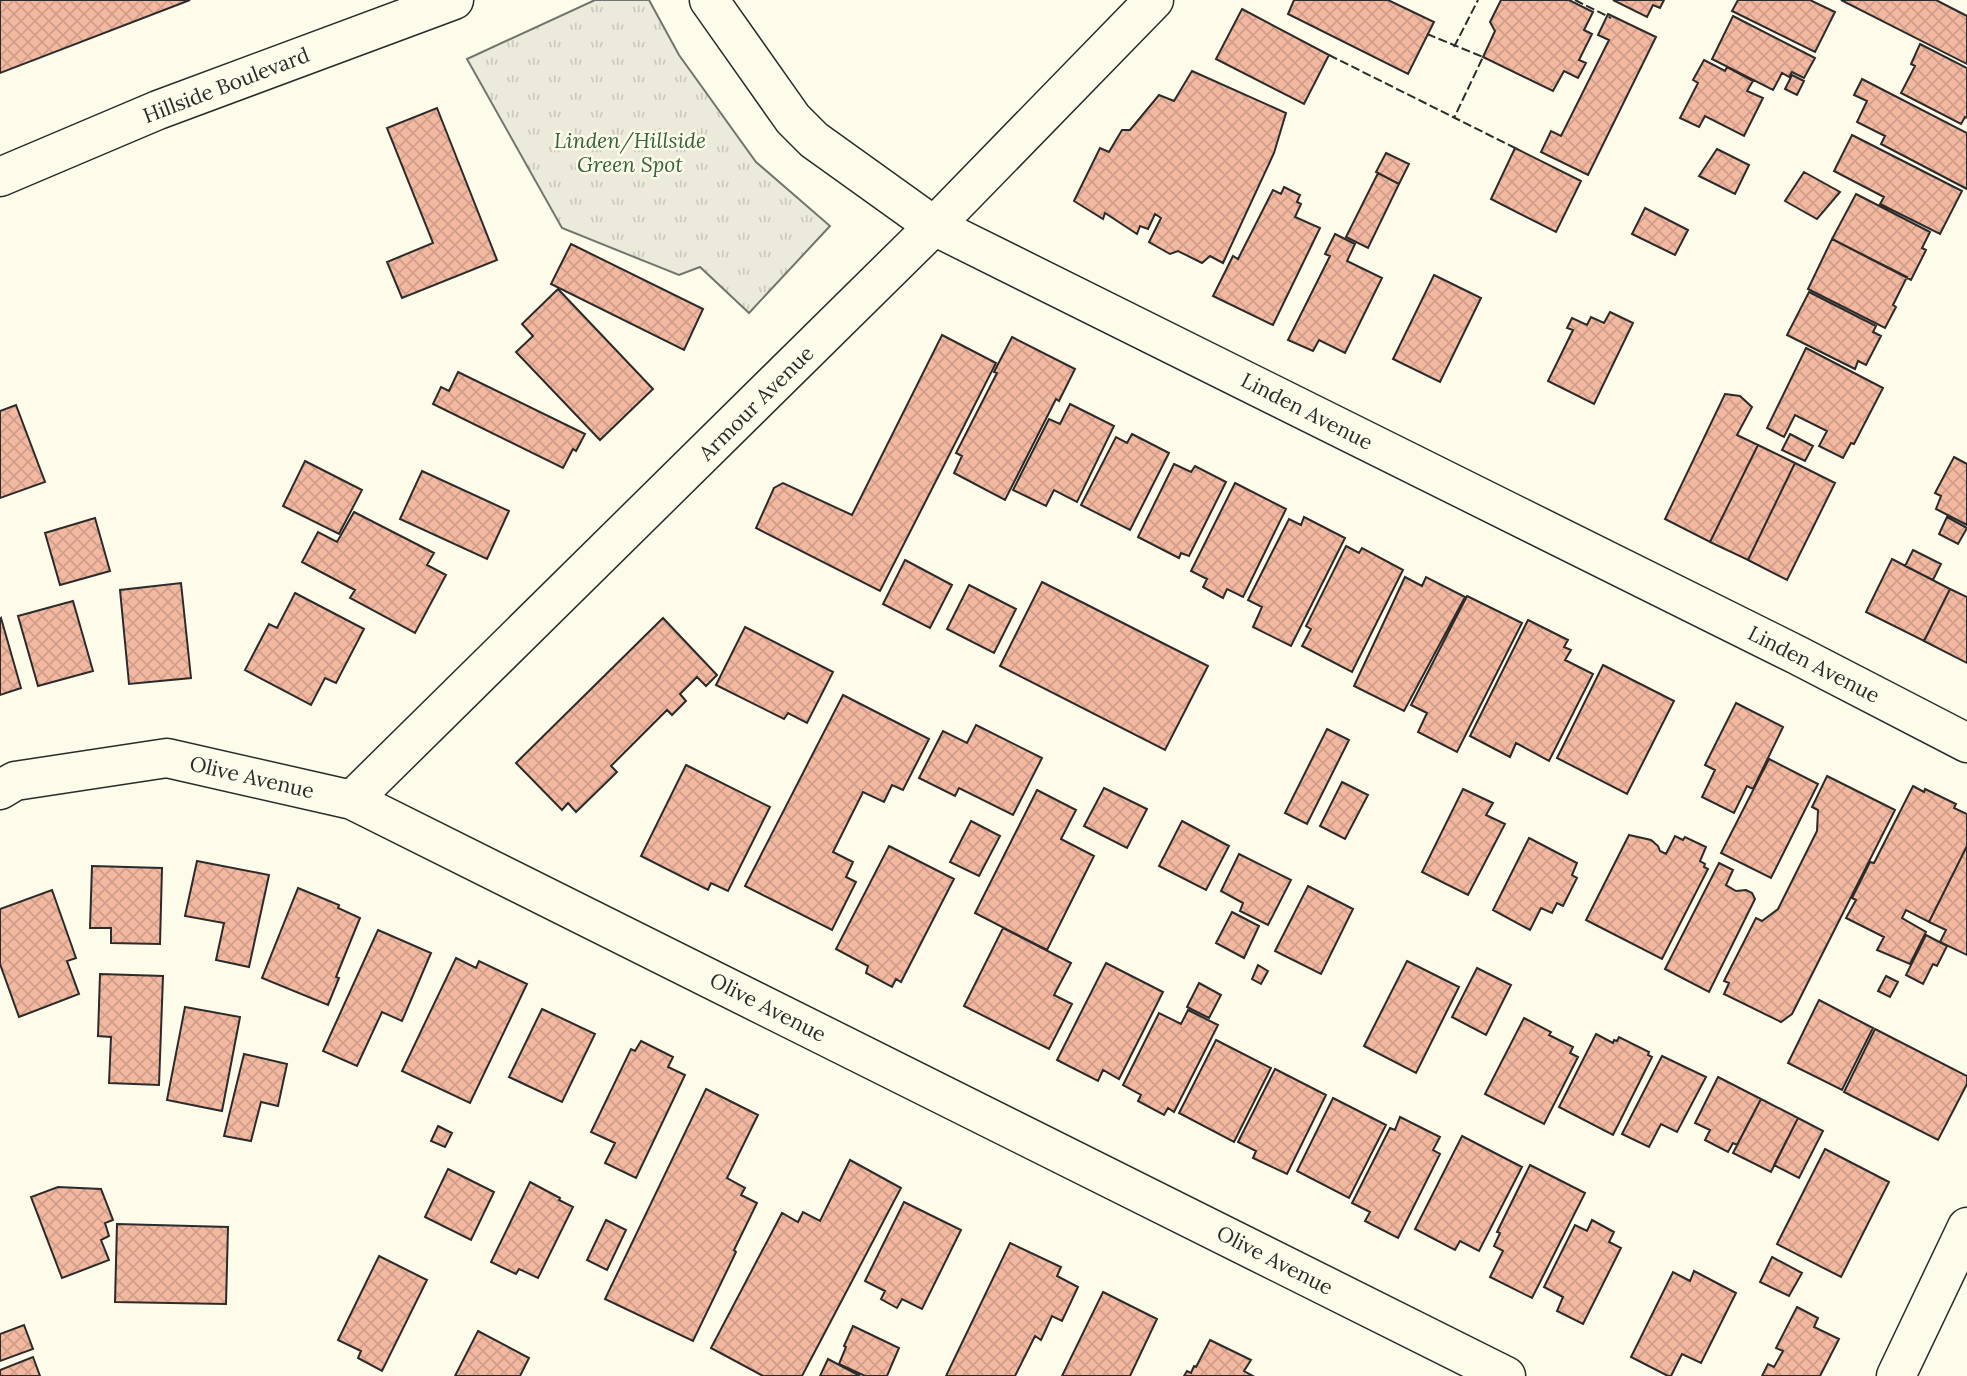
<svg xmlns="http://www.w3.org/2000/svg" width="1967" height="1376" viewBox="0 0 1967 1376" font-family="Lora,serif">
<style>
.park{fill:url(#park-tufts);stroke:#74746e;stroke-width:2}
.building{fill:url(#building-cross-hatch);stroke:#2b2b2b;stroke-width:2}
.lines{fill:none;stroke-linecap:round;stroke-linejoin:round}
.street-casing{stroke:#2b2b2b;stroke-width:41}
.secondary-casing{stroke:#2b2b2b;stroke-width:41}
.street{stroke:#fdfbea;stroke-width:38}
.secondary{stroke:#fdfbea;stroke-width:38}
.fence{stroke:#2b2b2b;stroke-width:2;stroke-dasharray:9 3.5;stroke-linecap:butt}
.labels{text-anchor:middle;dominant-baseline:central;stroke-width:5;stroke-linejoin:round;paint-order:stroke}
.street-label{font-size:21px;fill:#2b2b2b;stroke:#fdfbea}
.park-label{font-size:21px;font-style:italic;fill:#34623c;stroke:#fdfbea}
</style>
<defs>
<pattern id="park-tufts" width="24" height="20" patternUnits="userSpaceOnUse" patternTransform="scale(1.75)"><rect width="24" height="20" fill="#ecebdb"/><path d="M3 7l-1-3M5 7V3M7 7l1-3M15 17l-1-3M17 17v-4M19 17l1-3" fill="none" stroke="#cbcabc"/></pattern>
<pattern id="building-cross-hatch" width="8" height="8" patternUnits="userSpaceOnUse" patternTransform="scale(1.75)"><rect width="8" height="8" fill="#f2b8a0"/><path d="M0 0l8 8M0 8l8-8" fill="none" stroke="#d09e8a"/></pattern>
</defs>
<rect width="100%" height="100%" fill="#fdfbea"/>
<path class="park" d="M595 0H649L679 55 756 162 830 226 749 313 700 267 679 275 562 228 467 59Z"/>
<path class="building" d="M0 0H190L0 73Z
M1294 0H1388L1434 22 1408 74 1288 14Z
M1501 0H1569L1593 12 1584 30 1592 34 1579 60 1586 63 1578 78 1564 71 1553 91 1483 57 1495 31 1490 22Z
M1613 0H1664L1660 8 1653 5 1647 17Z
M1738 0H1810L1835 12 1815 52 1732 11Z
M1841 0H1936L1967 16V64Z
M1242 9 1329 55 1304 104 1216 59Z
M1608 14 1656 37 1588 175 1541 152 1551 131 1561 136 1609 40 1598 35Z
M1733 16 1815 58 1804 78 1792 72 1789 77 1782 73 1773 90 1712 59Z
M1920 44 1967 68V118L1965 117 1961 124 1901 93 1915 66 1911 64Z
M1704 60 1725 71 1727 67 1753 81 1747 91 1763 98 1744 136 1705 116 1699 127 1680 118 1698 83 1693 80Z
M1192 71 1286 113 1274 153 1223 263 1210 256 1202 263 1178 251 1170 254 1149 242 1161 218 1155 214 1148 229 1140 226 1137 234 1105 213 1103 219 1074 201 1100 148 1109 152 1122 130H1130L1159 95 1174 101Z
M1792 75 1804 81 1797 95 1785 89Z
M1862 79 1967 133V189L1881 144 1885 136 1857 122 1867 101 1854 95Z
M437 108 497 260 402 298 387 262 433 243 387 128Z
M1852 135 1962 191 1940 234 1880 204 1884 197 1834 171Z
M1515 148 1581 181 1556 232 1491 199Z
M1717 149 1749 165 1735 194 1699 176Z
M1386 153 1409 164 1399 184 1376 172Z
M1804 172 1840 192 1817 219 1785 201Z
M1378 173 1399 184 1368 248 1346 237Z
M1284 187 1300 195 1297 202 1301 204 1295 217 1320 228 1273 325 1213 296 1233 256 1238 259 1273 190 1281 194Z
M1856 194 1930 232 1922 248 1926 250 1911 280 1832 239Z
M1645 208 1688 230 1675 255 1632 234Z
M1335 234 1355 244 1347 261 1382 278 1345 353 1319 340 1313 351 1288 340 1330 256 1325 254Z
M1832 239 1907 277 1893 305 1896 307 1885 328 1808 289Z
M571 244 703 309 684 350 551 284Z
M1434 275 1481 298 1440 382 1393 359Z
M558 289 653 389 600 440 516 352 533 336 522 324Z
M1809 292 1876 326 1873 332 1881 336 1866 365 1858 361 1855 369 1787 335Z
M1610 312 1633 323 1594 404 1548 381 1573 330 1567 328 1572 318 1587 325 1591 317 1604 323Z
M942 335 996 363 880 591 756 528 774 488 783 483 852 515Z
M1012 337 1075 369 1059 401 1056 399 1005 500 954 473 962 456 956 453 997 373 994 372Z
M1806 348 1883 388 1854 444 1851 443 1843 458 1819 446 1827 431 1795 415 1784 437 1767 428Z
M458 372 585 434 576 451 573 449 563 468 433 404 441 387 449 391Z
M1725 394 1740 396 1752 407 1737 435 1758 445 1710 542 1665 519Z
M1070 404 1114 426 1077 502 1054 490 1046 506 1013 490 1049 419 1060 424Z
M16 405 45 482 0 498V411Z
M1132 434 1169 453 1130 530 1081 505 1116 437 1127 443Z
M1790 434 1813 446 1805 461 1782 450Z
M1758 445 1795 463 1748 560 1710 542Z
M1954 457 1967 464V525L1936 509 1941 496 1935 493Z
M305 461 362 490 339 534 283 506Z
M1795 463 1835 483 1787 580 1748 560Z
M1174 464 1191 472 1195 466 1226 482 1189 556 1181 553 1179 558 1138 537Z
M422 471 509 511 487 559 400 519Z
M1235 483 1286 509 1243 597 1227 589 1223 598 1203 587 1207 579 1191 571Z
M354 512 434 553 427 565 446 575 415 633 350 598 355 590 302 562 318 532 337 542Z
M1304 517 1345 538 1291 646 1253 627 1262 607 1248 600 1289 519 1301 525Z
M1947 517 1967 528 1958 544 1939 534Z
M95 518 110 571 60 585 45 533Z
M1346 546 1359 553 1362 548 1403 570 1352 672 1302 646 1311 629 1306 626Z
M1913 550 1941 564 1933 580 1905 566Z
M1892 559 1950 589 1924 641 1866 612Z
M905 560 952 585 930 628 883 604Z
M1405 577 1422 586 1426 577 1465 597 1404 711 1354 686Z
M1042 582 1208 666 1165 750 1000 666Z
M181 583 191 678 129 684 120 590Z
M969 585 1016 609 994 653 947 629Z
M1950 589 1967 597V663L1924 641Z
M295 593 364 629 336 683 325 678 311 705 245 670 269 624 277 628Z
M1467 596 1522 623 1457 752 1418 732 1427 713 1411 705Z
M73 601 93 671 38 686 18 616Z
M1 618 21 688 0 695V619Z
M663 618 717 675 706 686 697 677 680 694 686 701 672 715 667 710 611 766 617 772 576 812 568 803 562 810 516 763Z
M1528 620 1568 640 1564 647 1571 650 1565 660 1593 674 1549 761 1516 743 1510 757 1470 736Z
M745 627 833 672 807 723 788 713 784 719 716 685Z
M1603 665 1674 701 1627 794 1557 758Z
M843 695 929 739 903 790 892 785 884 802 863 792 833 852 853 862 846 877 856 882 832 930 745 886Z
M1736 703 1783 727 1753 789 1747 786 1734 813 1702 797 1715 770 1705 765Z
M976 725 1042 758 1013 815 959 788 955 796 919 778 943 731 967 743Z
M1327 729 1349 740 1307 824 1285 813Z
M1769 759 1818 784 1771 878 1721 853Z
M686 765 770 807 728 891 711 883 708 890 641 856Z
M1827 776 1895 810 1792 1014 1781 1022 1724 994 1729 983 1724 981 1756 918 1762 921 1778 909 1817 831 1818 810 1812 807Z
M1342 782 1368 795 1345 839 1320 826Z
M1913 786 1924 792 1925 789 1956 804 1954 808 1967 814V846L1929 922 1906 910 1902 918 1926 932 1910 964 1877 950 1884 937 1846 918 1856 900 1852 898 1870 862 1874 863Z
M1104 788 1147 809 1127 848 1084 826Z
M1463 789 1493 803 1486 815 1505 824 1468 895 1422 872Z
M1037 790 1076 810 1061 839 1094 856 1047 950 975 913Z
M971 821 1000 836 979 876 950 862Z
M1182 821 1229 846 1206 890 1159 866Z
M1629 835 1651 840 1658 846 1660 851 1666 854 1675 836 1683 840 1685 837 1706 847 1700 861 1705 864 1704 867 1708 869 1662 959 1586 920Z
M1529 838 1577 863 1572 875 1577 878 1563 906 1557 903 1552 913 1541 908 1530 930 1493 910Z
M889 846 954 879 901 982 896 979 892 987 866 973 868 966 836 949Z
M1967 846V955L1940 942 1946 930 1929 922Z
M1239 854 1291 880 1268 925 1240 911 1243 903 1221 891Z
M197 861 269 875 249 967 216 960 224 923 185 916Z
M1719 863 1733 870 1726 885 1736 891 1746 890 1752 893 1755 899 1709 992 1665 969Z
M92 866 162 868 160 944 111 943V928H90Z
M1308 886 1353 909 1321 974 1275 951Z
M298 888 339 905 338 908 360 918 336 977 339 978 328 1005 262 978Z
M52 890 76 958 67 961 79 994 19 1017 0 964V909Z
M1232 912 1259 926 1244 958 1216 943Z
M1003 928 1071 963 1054 995 1072 1004 1049 1049 964 1006Z
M378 930 431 953 402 1021 382 1012 357 1066 323 1051Z
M1926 935 1947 946 1937 966 1933 964 1923 984 1906 975Z
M456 958 476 968 479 961 527 984 470 1103 402 1071Z
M1407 961 1459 987 1416 1073 1364 1046Z
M1106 963 1163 992 1119 1079 1103 1070 1098 1081 1057 1060Z
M1258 965 1268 971 1261 984 1252 979Z
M1477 968 1511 985 1486 1035 1452 1017Z
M100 974 163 976 159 1085 109 1083 111 1037 98 1036Z
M1886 976 1898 982 1890 997 1878 991Z
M1199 983 1221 995 1209 1018 1187 1007Z
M1819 1000 1873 1028 1842 1090 1788 1063Z
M185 1007 240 1017 222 1111 167 1100Z
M542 1009 595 1034 562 1102 509 1077Z
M1188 1010 1218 1025 1174 1112 1168 1108 1164 1115 1138 1101 1141 1095 1123 1085 1159 1013 1181 1024Z
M1524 1018 1551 1032 1549 1035 1573 1047 1570 1053 1578 1057 1544 1124 1485 1094Z
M1875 1029 1967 1076V1084L1938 1140 1844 1092Z
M1596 1034 1613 1043 1614 1040 1617 1041 1619 1037 1649 1052 1648 1055 1652 1057 1613 1135 1559 1107Z
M1216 1040 1271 1068 1234 1142 1179 1113Z
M641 1041 673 1057 668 1067 685 1075 636 1178 605 1163 615 1143 591 1132 631 1049 635 1051Z
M244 1054 287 1064 278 1106 261 1102 251 1141 224 1136Z
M1662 1056 1706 1077 1677 1132 1661 1124 1649 1147 1622 1134Z
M1275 1069 1326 1095 1287 1174 1253 1158 1256 1151 1238 1142Z
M1718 1077 1761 1099 1737 1145 1733 1143 1728 1152 1705 1140 1710 1130 1695 1123Z
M706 1089 758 1115 727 1178 745 1188 741 1195 757 1203 734 1250 736 1252 693 1341 605 1299Z
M1333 1098 1386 1125 1349 1198 1297 1171Z
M1761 1099 1798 1118 1771 1172 1733 1153Z
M1400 1117 1440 1137 1433 1150 1440 1154 1398 1238 1365 1221 1370 1212 1352 1203 1390 1128 1395 1130Z
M1798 1118 1823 1131 1799 1178 1774 1165Z
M438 1126 452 1133 445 1147 431 1141Z
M1462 1136 1522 1167 1479 1251 1460 1241 1455 1250 1415 1229Z
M1825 1149 1889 1182 1841 1277 1777 1244Z
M850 1160 901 1188 802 1376H763L711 1348 782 1213 798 1222 803 1212 820 1221Z
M1530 1165 1585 1193 1532 1298 1490 1277 1503 1251 1494 1246 1500 1233 1497 1232Z
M448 1169 494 1192 471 1240 425 1217Z
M530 1182 560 1198 559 1200 573 1207 538 1278 519 1269 516 1274 491 1262Z
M58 1187 101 1189 113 1220 105 1223 109 1236 101 1240 109 1260 62 1278 31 1197Z
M904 1202 961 1230 922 1309 902 1299 897 1308 881 1299 885 1291 865 1281Z
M606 1220 626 1230 607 1270 587 1260Z
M1592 1220 1614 1232 1609 1242 1621 1248 1583 1324 1557 1311 1563 1297 1544 1287 1575 1225 1587 1231Z
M117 1224 228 1227 226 1304 115 1302Z
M1010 1243 1061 1267 1057 1276 1078 1287 1062 1321 1052 1316 1041 1340 1035 1336 1015 1376H946Z
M379 1256 427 1280 382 1371 358 1358 361 1351 338 1340Z
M1772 1257 1802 1273 1789 1296 1760 1282Z
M1694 1271 1736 1293 1701 1363 1682 1354 1671 1376H1668L1631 1357 1673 1272 1690 1281Z
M1103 1292 1157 1319 1130 1376H1062Z
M1797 1307 1818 1318 1814 1327 1839 1339 1820 1376H1762L1768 1364 1774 1367 1783 1351 1776 1348Z
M24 1325 33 1349 0 1361V1334Z
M853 1326 899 1348 887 1376H865L839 1364 846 1347 844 1346Z
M478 1331 529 1358 520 1376H455Z
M1210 1340 1251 1360 1244 1371 1253 1376H1184L1187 1371 1191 1373 1194 1366 1196 1367Z
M33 1357 40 1376H0V1370Z
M828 1359 860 1376H820Z"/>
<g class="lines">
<g class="street-casing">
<path id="street" d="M0 790 15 781 167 758 352 800 1506 1376
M352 800 934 226 1154 0
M1896 1376 1967 1227"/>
</g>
<g class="secondary-casing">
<path id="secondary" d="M709 0 793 119 814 140 934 226 1797 655 1967 743
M0 177 158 110 454 0"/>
</g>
<use href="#street" class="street"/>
<use href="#secondary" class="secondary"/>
<path class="fence" d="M1575 0 1611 18
M1427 34 1483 57 1454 118
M1454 47 1478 0
M1329 55 1515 148"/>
</g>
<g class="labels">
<g class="street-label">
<text transform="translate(226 85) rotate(-21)">Hillside Boulevard</text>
<text transform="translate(756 403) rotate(-45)">Armour Avenue</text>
<text transform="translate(1307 411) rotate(27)">Linden Avenue</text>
<text transform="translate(1814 664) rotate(27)">Linden Avenue</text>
<text transform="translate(252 777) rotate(13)">Olive Avenue</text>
<text transform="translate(768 1007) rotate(27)">Olive Avenue</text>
<text transform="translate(1275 1260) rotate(27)">Olive Avenue</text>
</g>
<g class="park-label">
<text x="630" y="140">Linden/Hillside<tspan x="630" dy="24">Green Spot</tspan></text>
</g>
</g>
</svg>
